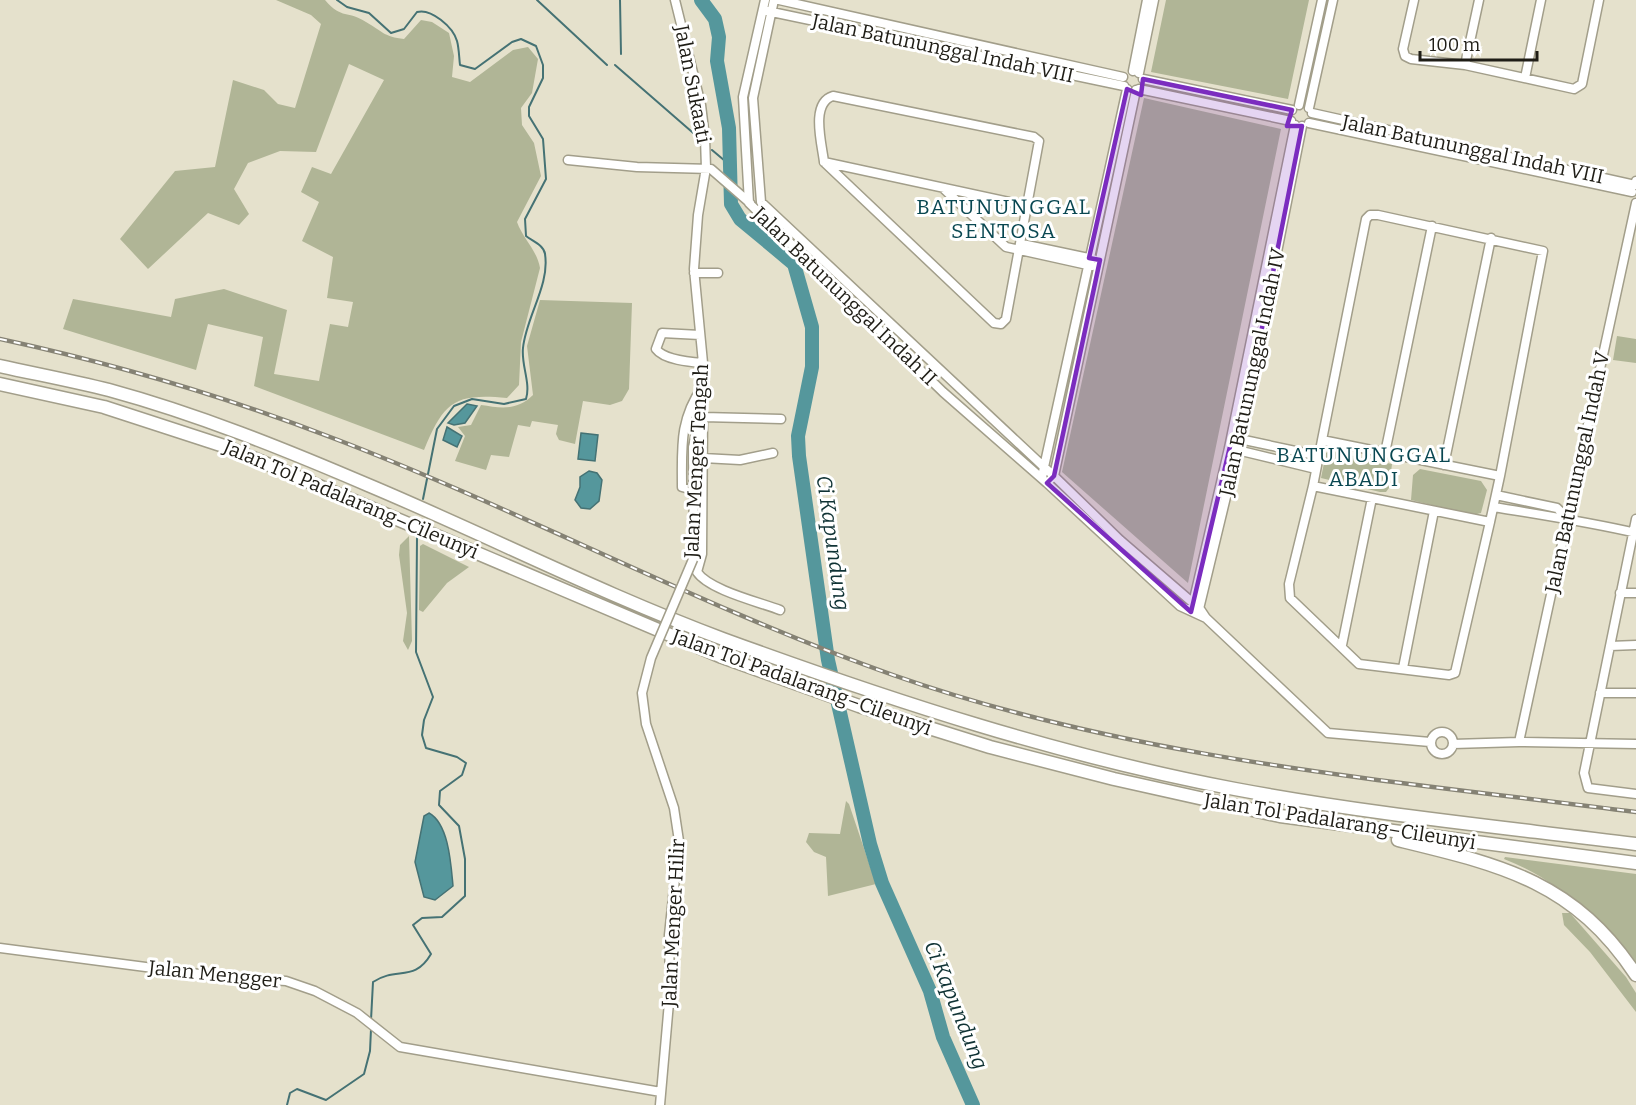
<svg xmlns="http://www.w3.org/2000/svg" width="1636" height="1105" viewBox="0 0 1636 1105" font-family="Bitter,serif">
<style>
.green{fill:#b0b596}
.water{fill:#55979c;stroke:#457274;stroke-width:1.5}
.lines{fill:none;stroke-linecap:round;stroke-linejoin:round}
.stream{stroke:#457274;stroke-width:2}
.river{stroke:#55979c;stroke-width:14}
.minor-casing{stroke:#a29e8a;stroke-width:11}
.highway-casing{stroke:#a29e8a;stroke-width:15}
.minor{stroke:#fff;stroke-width:8}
.highway{stroke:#fff;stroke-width:12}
.rail-casing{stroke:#858274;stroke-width:4.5}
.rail{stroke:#fff;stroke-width:2;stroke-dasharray:7;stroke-linecap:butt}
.minor-bridge-casing{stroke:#a29e8a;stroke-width:11;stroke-linecap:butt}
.minor-bridge{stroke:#fff;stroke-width:8}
.marked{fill:#7b2cbf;fill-opacity:0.2;stroke:#7b2cbf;stroke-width:4.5;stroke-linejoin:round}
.labels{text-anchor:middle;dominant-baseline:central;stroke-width:6;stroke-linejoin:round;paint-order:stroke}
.street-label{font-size:20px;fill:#1f1d16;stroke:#fff}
.neighbourhood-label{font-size:21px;letter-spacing:1.5px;fill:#094751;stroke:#fff}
.water-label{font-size:21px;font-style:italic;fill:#0f3234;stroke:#fff}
</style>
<rect width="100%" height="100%" fill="#e5e1cc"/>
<path class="green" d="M276 0H325C342 20 348 10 366 22 382 31 384 37 404 39L421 20 432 22 449 33 454 56 452 77 470 82 513 50 528 47 538 59 532 93 521 108 522 125 534 143 541 176 517 222C523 239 537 250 540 268L521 342 519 385 507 398C454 393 444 402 424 450L254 386 263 337 208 324 196 370 63 329 73 299 171 317 175 299 224 289 287 310 274 374 319 381 330 324 348 327 353 302 327 298 333 257 302 241 319 202 301 192 312 167 331 174 384 80 349 64 316 152 280 151 248 163 234 189 249 214 239 225 208 213 148 269 120 239 175 171 215 167 233 80 264 90 278 104 295 108 321 24 311 15Z
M1166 0H1309L1288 99 1151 72Z
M1144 98 1281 129 1188 583 1062 472Z
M540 300 632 303 629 389 622 401 610 405 583 401 575 444 559 440 556 434 558 425 532 421 530 427 518 425 509 457 491 455 486 470 455 461 465 436 458 427 471 425 481 405C501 408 517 411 533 395L527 346Z
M1617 336 1636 339V363L1613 360Z
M1330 451 1392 464 1389 488 1386 492H1380L1321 478 1326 453Z
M1420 469 1481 481 1487 490 1481 513 1473 515 1411 500 1413 475Z
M409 536 412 641 408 650 403 641 407 613 399 555 400 545Z
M423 544 469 567 447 583 423 612 419 610 420 546Z
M846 801 849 804 876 884 828 896 826 857 814 852 806 842 809 833 840 834Z
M1505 857 1636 874V967C1597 921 1563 882 1504 859Z
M1562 913H1570L1626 977 1636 993V1012L1590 952 1564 925Z"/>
<path class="water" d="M467 404 477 406 465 423 454 425 448 423Z
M447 427 462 436 457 447 443 440Z
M581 433 598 435 595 461 578 459Z
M589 471 597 473 602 480 599 501 590 509 581 508 575 500 580 487V477Z
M429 813C449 824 451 865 453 886L435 900 424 897 415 862 424 816Z"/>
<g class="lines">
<path class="stream" d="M337 0 347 7 369 13 391 33 404 29 417 12C431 8 453 27 457 41 459 48 459 57 460 65L475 69 512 42 521 39 536 46 543 65V78L529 107V116L543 139 546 179 525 219 526 236C532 241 544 245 545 254 550 285 526 317 523 348 521 365 531 383 526 399L504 404 472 399 454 406 437 429 423 499
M537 0 607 65
M620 0 621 54
M615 65 699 138
M712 150 731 166
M371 1020 373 982C397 966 414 983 431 954L413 925 422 918 442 917 465 896V859L459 826 439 805 440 791 462 775 466 763 457 757 426 748 422 735 424 720 433 697 416 652 417 538
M287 1105 290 1093 297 1089 326 1100 364 1074 370 1051 371 1029"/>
<path class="river" d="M701 0 715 19 719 37 717 61 729 128 731 204 740 219 794 264 812 327V367L798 436 799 456 828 660 870 844 882 883 930 991 943 1037 973 1105"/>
<g class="minor-casing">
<path id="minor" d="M675 0 701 105 705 138 706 168 698 215 694 269 703 363V396L693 448
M765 0 743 97 749 203 943 392 1047 483 1054 476 1044 467 1042 478
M774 0 753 98 761 202 1044 467
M779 0 1123 77
M1414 0 1403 49 1405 56 1411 59 1465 65 1574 89 1582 84 1599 0
M767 11 1124 86
M1465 65 1479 0
M1133 71 1147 0
M1139 73 1154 0
M1525 78 1541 0
M1143 79 1292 110
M1139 89 1291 121
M833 96 1034 137 1039 141 1006 319 1001 324 994 323 824 162C822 144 810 103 833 96Z
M1299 105 1322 0
M1309 108 1333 0
M1312 113 1635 185 1636 181
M1309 123 1632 192
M568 160 637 167 711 169 750 203
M824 162 1028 206
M944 189 1006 247 1092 266
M1022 244 1093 259
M694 273H718
M700 335 662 333 656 349C664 360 690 362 703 363
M703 415 702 554 697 572C709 590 759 602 780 610
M703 417 781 419
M1235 438 1319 456
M1322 440 1366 219 1370 215H1378L1543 251 1500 476
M1322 440 1500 476 1490 522 1313 486Z
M1233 449 1316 469
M1385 453 1432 226
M703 458 740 460 773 453
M1444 465 1491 238
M1044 467 1127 89
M1047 483 1180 606 1206 618 1200 609 1120 540 1054 476 1136 90
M1313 486 1289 584 1290 598 1359 664 1449 675 1455 673 1490 522
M700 492 682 487C682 447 679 420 703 386
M1496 495 1557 508 1567 518
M1494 507C1541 515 1589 522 1636 533
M1636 519 1584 773 1588 788 1636 794
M1620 593H1636
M1192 608 1229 448 1295 125
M1198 613 1240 439 1302 126
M1206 618 1328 733 1430 742
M1342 645 1372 498
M1610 646 1636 645
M1403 668 1434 511
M1600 693H1636
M1431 743a11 11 0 1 1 22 0a11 11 0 1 1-22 0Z
M1519 742 1636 203
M1453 744 1519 742 1636 744
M0 948 222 977 286 981 315 991 357 1013 400 1047 661 1092
M660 1105 670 991 669 935 679 841"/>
</g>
<g class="highway-casing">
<path id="highway" d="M0 366C36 374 73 381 109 390 197 414 284 449 368 485 487 535 602 594 723 639 890 700 1060 756 1235 789 1368 814 1502 827 1636 844
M0 384 104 407 227 447 722 657 859 706 990 747 1114 779 1280 816 1636 863
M1398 840C1501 865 1574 881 1636 975"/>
</g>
<use href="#minor" class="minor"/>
<use href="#highway" class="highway"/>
<g class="rail-casing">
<path id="rail" d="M0 339C116 364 227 397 338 440 525 512 703 608 893 675 1132 759 1386 780 1636 812"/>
</g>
<use href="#rail" class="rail"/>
<g class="minor-bridge-casing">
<path id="minor-bridge" d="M679 841 674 808 646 724 642 693 651 658 694 557 693 448"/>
</g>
<use href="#minor-bridge" class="minor-bridge"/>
</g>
<path class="marked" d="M1143 79 1292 110 1287 126H1302L1240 439 1232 438 1191 612 1047 483 1054 476 1100 260 1089 258 1127 89 1141 95Z"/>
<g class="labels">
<g class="street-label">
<text transform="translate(943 48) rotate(12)">Jalan Batununggal Indah VIII</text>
<text transform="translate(693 84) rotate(79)">Jalan Sukaati</text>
<text transform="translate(1473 149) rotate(12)">Jalan Batununggal Indah VIII</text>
<text transform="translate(845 296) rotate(44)">Jalan Batununggal Indah II</text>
<text transform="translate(1252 372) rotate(-78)">Jalan Batununggal Indah IV</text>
<text transform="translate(696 461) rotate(-87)">Jalan Menger Tengah</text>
<text transform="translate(1577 472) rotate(-78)">Jalan Batununggal Indah V</text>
<text transform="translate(351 499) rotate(23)">Jalan Tol Padalarang–Cileunyi</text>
<text transform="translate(802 682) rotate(20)">Jalan Tol Padalarang–Cileunyi</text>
<text transform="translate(1340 821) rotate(9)">Jalan Tol Padalarang–Cileunyi</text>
<text transform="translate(673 923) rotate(-87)">Jalan Menger Hilir</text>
<text transform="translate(215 974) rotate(6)">Jalan Mengger</text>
</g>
<g class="neighbourhood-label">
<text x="1004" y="207">BATUNUNGGAL<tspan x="1004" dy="24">SENTOSA</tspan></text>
<text x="1364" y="455">BATUNUNGGAL<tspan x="1364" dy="24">ABADI</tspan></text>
</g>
<g class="water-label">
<text transform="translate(833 543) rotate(82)">Ci Kapundung</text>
<text transform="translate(956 1005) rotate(68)">Ci Kapundung</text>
</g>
</g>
<path d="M1420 51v9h117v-9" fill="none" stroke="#1f1d16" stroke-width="3"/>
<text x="1429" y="51" font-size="18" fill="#1f1d16" stroke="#ffffff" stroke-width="4.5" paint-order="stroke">100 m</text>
</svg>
